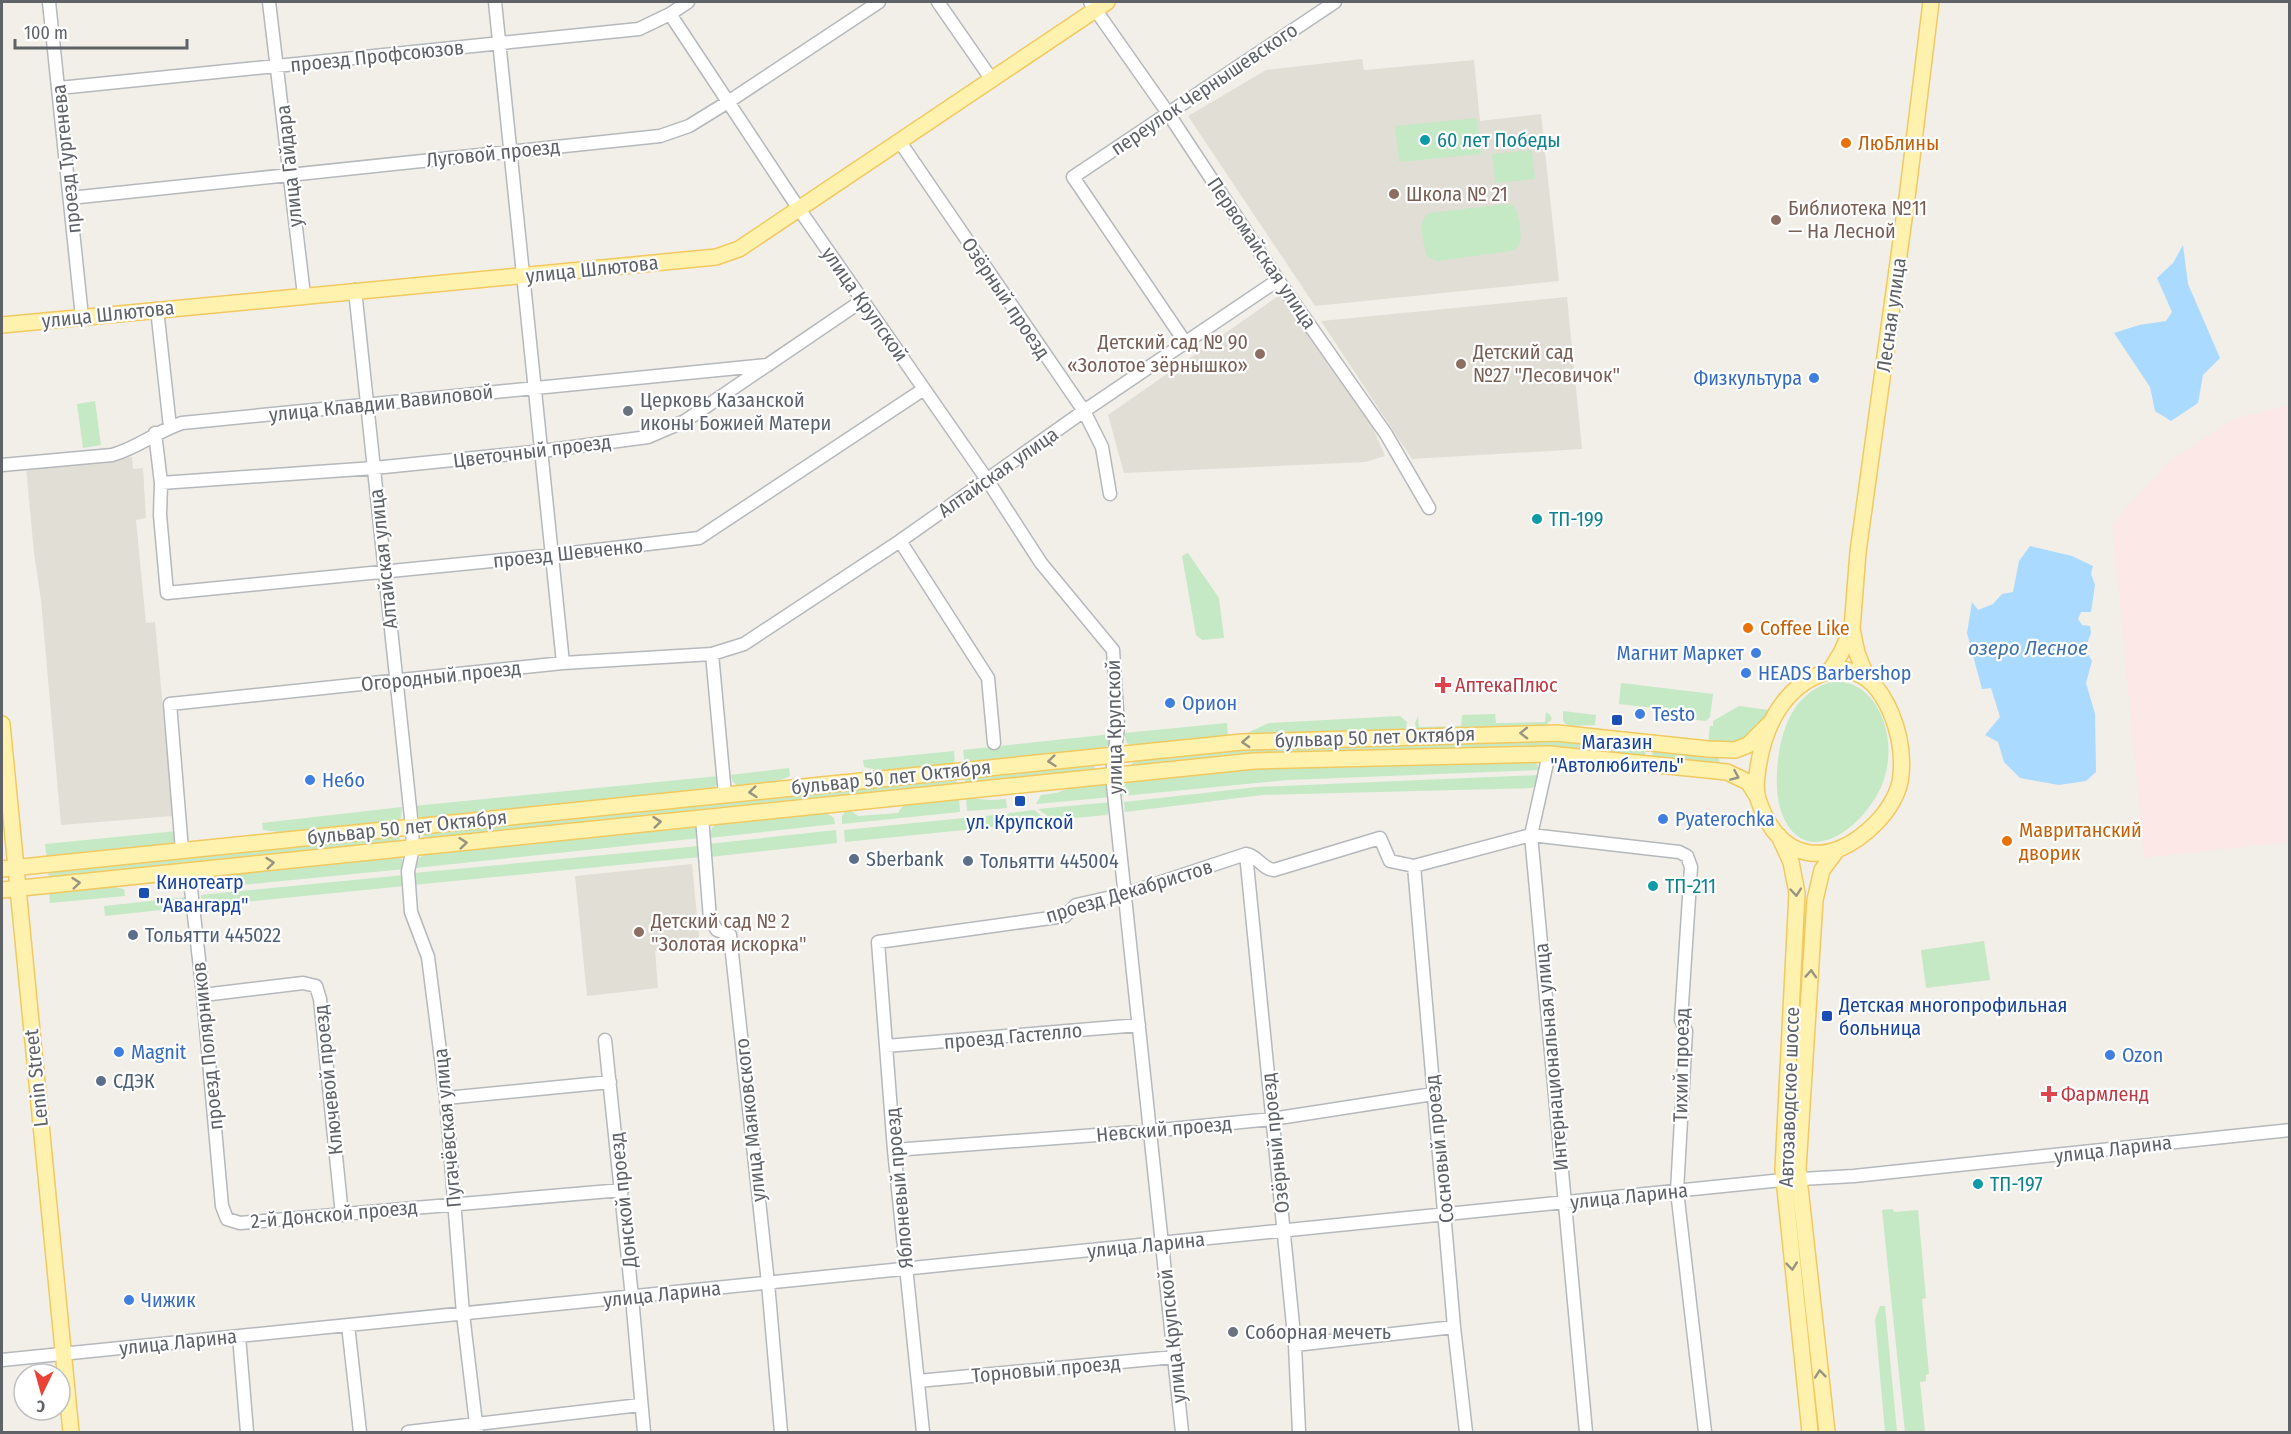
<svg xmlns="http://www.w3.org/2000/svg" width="2291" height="1434" viewBox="0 0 2291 1434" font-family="'Fira Sans Condensed',sans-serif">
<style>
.education{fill:#e1ded6}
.medical{fill:#fce8e6}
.green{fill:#c5e8c5}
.water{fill:#aadaff}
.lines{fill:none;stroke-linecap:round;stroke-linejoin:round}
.minor-casing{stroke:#b5b8bc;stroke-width:15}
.major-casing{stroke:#f2c960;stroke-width:18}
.minor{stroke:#fff;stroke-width:12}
.major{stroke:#fff2af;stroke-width:15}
.oneway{stroke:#979581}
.culture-dot{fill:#0f9aa8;stroke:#fff;stroke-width:2}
.food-dot{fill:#e8710a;stroke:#fff;stroke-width:2}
.education-dot{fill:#8d6e63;stroke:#fff;stroke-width:2}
.shop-dot{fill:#3f7fe0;stroke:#fff;stroke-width:2}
.worship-dot{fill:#6b7280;stroke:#fff;stroke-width:2}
.health-dot{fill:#e0444e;stroke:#fff;stroke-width:2}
.transit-dot{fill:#1a4fb4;stroke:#fff;stroke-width:2}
.service-dot{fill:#5c6f8a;stroke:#fff;stroke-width:2}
.labels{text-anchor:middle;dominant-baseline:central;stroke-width:4.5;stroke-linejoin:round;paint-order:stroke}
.street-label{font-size:20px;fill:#5f6368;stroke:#fff}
.culture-label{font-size:20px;fill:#0d838f;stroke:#fff;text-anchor:start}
.food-label{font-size:20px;fill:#c56008;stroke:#fff;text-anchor:start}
.education-label{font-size:20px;fill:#785e54;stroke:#fff;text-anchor:start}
.shop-label{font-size:20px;fill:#366cbe;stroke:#fff;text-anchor:start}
.worship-label{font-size:20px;fill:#5b616d;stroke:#fff;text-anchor:start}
.health-label{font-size:20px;fill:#be3a42;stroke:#fff;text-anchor:start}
.transit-label{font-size:20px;fill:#164399;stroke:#fff}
.service-label{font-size:20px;fill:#4e5e75;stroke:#fff;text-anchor:start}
.water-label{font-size:21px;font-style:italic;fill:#4174aa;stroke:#fff}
</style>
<rect width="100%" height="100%" fill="#f1efe8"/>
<path class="education" d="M1362 59 1364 70 1474 60 1480 121 1541 114 1559 281 1315 306 1188 116 1266 70Z
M1284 292 1369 419 1385 456 1366 462 1124 473 1108 415Z
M1567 297 1582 449 1412 459 1321 321Z
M132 457 133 469 143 468 146 518 136 520 146 623 155 622 173 816 61 825 41 600 34 553 26 467Z
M692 864 700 946 655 951 658 988 587 996 575 876Z"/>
<path class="medical" d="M2289 405V842L2144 858 2112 524 2169 461 2233 419Z"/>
<path class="green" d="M1477 118 1481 154 1399 162 1395 126Z
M1532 150 1535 179 1495 183 1492 154Z
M1506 204 1513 205C1519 212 1523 236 1519 245 1517 249 1515 249 1511 251L1438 261 1431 259 1426 255C1424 241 1416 221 1429 213Z
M95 401 101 445 83 448 77 404Z
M1188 553 1219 598 1224 638 1202 640 1196 635 1182 556Z
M1836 681C1859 683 1872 695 1881 715 1890 736 1891 760 1883 782 1872 815 1818 869 1788 826 1778 810 1776 791 1777 773 1779 733 1792 690 1836 681Z
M1621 683 1713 694 1710 717 1706 721 1664 716V709L1619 704Z
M1739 706 1769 710C1757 740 1738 745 1708 742L1710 726H1713V721Z
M1563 711 1596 715 1595 725 1568 726 1563 721Z
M1546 712 1550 715 1552 719 1545 726 1420 730 1416 728 1415 723 1418 716 1419 727 1461 726 1462 715 1495 714 1496 723 1545 722Z
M1400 716 1407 722 1406 729 1401 731 1252 735 1247 733 1269 723Z
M1227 723 1228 737 1131 746 1126 742 1124 733Z
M1112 734 1110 744 1104 749 965 764 963 750Z
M1552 739 1646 749 1645 756 1549 747 1131 766V765L1135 760 1248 749Z
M1653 750 1717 757 1720 761 1715 764 1652 756Z
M954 751 955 765 886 772 864 767 863 760Z
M1536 762 1539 770 1288 780 1122 796 1123 786 1129 781 1228 770 1280 767Z
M1094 764 1095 771 966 785 965 776Z
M789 768 790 776 768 785 739 787 733 782 730 775Z
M1539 775 1537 784 1532 788 1262 795 1125 812 1124 802 1257 787Z
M719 776 717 784 713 789 422 819 416 814 414 806Z
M956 777 957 786 423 839 422 838 425 832Z
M1102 784 1107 786 1112 797 1036 804 1041 795 1056 793 1073 787Z
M966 798 991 800 1006 799 1007 808 967 811Z
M959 799 960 812 842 824V816L846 810H850L858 816 898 813 904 804Z
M1112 802 1110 811 1106 815 1053 820 1038 809Z
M402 807 401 818 391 823 286 833 263 830 262 823Z
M1034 810 1048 821 999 826 1009 813Z
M825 812 834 818 835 824 709 838 712 828 718 823Z
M1004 814 994 827 845 842 844 830Z
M699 825 700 838 415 868 419 858 425 854Z
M836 830 837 843 710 857 708 844Z
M177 831 173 844 47 859 45 844Z
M397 836 400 839 399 842 49 879 48 872Z
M699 846 700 857 412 885 414 873Z
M395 856 402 859 404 869 201 889 200 877Z
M405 875V886L202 906 201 895Z
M109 886 124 889 125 896 50 903 49 892Z
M188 897 189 907 105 916 104 906Z
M1984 941 1990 980 1926 988 1921 950Z
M1893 1209 1894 1212 1918 1210 1926 1298 1922 1299 1929 1374 1926 1375V1381L1920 1382 1925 1432H1905L1882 1210Z
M1880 1306H1885L1897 1432H1885L1875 1319Z"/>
<path class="water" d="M2183 245 2188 284 2220 358 2203 375 2198 403 2171 421 2155 411 2150 387 2114 333 2139 325 2166 321 2172 312 2157 278 2173 263Z
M2030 546 2072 556 2093 566 2091 574 2095 585 2091 612H2081L2078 619 2082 625 2090 626 2091 633 2085 649 2092 661 2086 683 2095 714 2096 772 2086 781 2059 785 2020 778 2004 762 1998 742 1985 735 2000 717 1991 688 1982 689 1967 633 1972 602 1978 610 1993 604 2002 594 2013 592 2019 561Z"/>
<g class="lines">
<g class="minor-casing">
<path id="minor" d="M49 2 82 317
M269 2 304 295
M495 2 563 663
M938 2 992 80
M1090 2 1168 113 1278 280 1386 434 1429 508
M670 14 799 209 988 481 1041 563 1113 650 1118 726 1112 775 1182 1432
M59 88 639 29 670 14 688 2
M900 142 1084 411 1102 447 1110 494
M70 198 660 136 689 126 728 102 879 2
M355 290 412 827 413 848 408 871 411 912 428 957 446 1098 463 1314 477 1432
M157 309 170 427
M1185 342 1073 177 1335 2
M155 433 161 483 160 515 167 593 554 555 699 538 924 389
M2 465 112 455C138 448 157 431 182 423L768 365
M161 483 374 468 542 451 648 437 685 421 863 300
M900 541 988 678 994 743
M712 654 725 795
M1549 754 1531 835 1586 1432
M702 817 710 919 717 930 730 935 768 1283 781 1432
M182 850 170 704 563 663 712 654 744 644 900 541 1084 411 1278 280
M1246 854 1295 1345 1299 1432
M1414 866 1454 1327 1466 1432
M189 871 203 995 222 1206 227 1219 240 1223 622 1190
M203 995 303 983 316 986 320 999 342 1215
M605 1040 632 1297 644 1432
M886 1046 1139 1025
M446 1098 610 1082
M894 1150 1150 1131 1272 1119 1433 1094
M348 1325 360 1432
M239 1336 247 1432
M1295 1345 1454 1327
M2 1360 1783 1180 1854 1176 2290 1130
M918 1381 1174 1357
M408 1432 640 1405
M923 1432 894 1150 878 942 1065 916 1076 905 1125 894 1246 854C1257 855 1262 869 1274 870L1380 838 1390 861 1414 866 1531 835 1679 852 1687 856 1691 867 1681 1020 1686 1031 1677 1191 1705 1432"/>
</g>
<g class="major-casing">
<path id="major" d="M2 325C240 302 478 281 716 257L739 249 1107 2
M1843 669C1869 674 1881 690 1891 713 1899 732 1903 754 1901 775 1900 792 1888 811 1876 823 1831 869 1779 864 1758 799 1755 789 1757 773 1759 762 1767 716 1793 674 1843 669Z
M1830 671 1841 653 1852 629
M1867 678 1857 653 1852 629 1858 552 1908 190 1931 2
M2 724 71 1432
M1779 836 1791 862 1797 893 1783 1169 1810 1432
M2 869 1242 742 1557 733 1708 749 1735 750 1748 745 1771 722
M2 890 1254 761 1549 754 1727 772 1748 782 1757 796
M1827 1432 1798 1169 1815 900 1822 870 1837 850"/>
</g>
<use href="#minor" class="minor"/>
<use href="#major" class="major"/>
</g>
<defs><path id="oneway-chevron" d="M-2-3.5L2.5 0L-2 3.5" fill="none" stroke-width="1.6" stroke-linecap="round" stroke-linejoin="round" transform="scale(1.5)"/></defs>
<g class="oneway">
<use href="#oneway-chevron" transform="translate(1524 733) rotate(179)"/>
<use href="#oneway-chevron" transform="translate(1246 742) rotate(177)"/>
<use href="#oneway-chevron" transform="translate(1052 761) rotate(174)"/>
<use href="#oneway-chevron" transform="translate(1735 776) rotate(24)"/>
<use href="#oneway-chevron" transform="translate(753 792) rotate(174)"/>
<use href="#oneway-chevron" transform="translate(657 822) rotate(-6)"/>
<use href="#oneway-chevron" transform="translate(463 843) rotate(-6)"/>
<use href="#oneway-chevron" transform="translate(270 863) rotate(-6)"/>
<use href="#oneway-chevron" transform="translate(76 883) rotate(-6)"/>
<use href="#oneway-chevron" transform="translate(1796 892) rotate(85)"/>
<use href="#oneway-chevron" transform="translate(1811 974) rotate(-86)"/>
<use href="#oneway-chevron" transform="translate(1792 1266) rotate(84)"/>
<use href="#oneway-chevron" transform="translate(1820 1374) rotate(-96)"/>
</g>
<g class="culture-dot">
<circle cx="1425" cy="140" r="6"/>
<circle cx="1537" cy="519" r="6"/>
<circle cx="1653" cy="886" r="6"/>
<circle cx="1978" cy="1184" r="6"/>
</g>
<g class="food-dot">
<circle cx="1846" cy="143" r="6"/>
<circle cx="1748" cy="628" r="6"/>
<circle cx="2007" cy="841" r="6"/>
</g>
<g class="education-dot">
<circle cx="1394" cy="194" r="6"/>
<circle cx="1776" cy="220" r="6"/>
<circle cx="1260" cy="354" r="6"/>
<circle cx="1461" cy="364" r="6"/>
<circle cx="639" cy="932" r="6"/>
</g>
<g class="shop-dot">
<circle cx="1814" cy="378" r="6"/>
<circle cx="1756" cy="653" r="6"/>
<circle cx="1746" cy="673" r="6"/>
<circle cx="1170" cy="703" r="6"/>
<circle cx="1640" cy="714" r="6"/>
<circle cx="310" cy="780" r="6"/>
<circle cx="1663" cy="819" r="6"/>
<circle cx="119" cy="1052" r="6"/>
<circle cx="2110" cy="1055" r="6"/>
<circle cx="129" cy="1300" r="6"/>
</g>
<g class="worship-dot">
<circle cx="628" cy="411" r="6"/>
<circle cx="1233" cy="1332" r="6"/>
</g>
<g class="health-dot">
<path d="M1440 676h6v6h6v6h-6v6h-6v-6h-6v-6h6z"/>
<path d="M2046 1085h6v6h6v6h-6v6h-6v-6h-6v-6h6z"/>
</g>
<g class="transit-dot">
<rect x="1611" y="714" width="12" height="12" rx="3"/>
<rect x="1014" y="795" width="12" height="12" rx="3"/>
<rect x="138" y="887" width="12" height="12" rx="3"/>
<rect x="1821" y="1010" width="12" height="12" rx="3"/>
</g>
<g class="service-dot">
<circle cx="854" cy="859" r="6"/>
<circle cx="968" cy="861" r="6"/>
<circle cx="133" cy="935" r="6"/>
<circle cx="101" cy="1081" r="6"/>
</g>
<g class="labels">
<g class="street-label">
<text transform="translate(377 56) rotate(-6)">проезд Профсоюзов</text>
<text transform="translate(1204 89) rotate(-34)">переулок Чернышевского</text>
<text transform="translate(493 153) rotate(-6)">Луговой проезд</text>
<text transform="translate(66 159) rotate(-96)">проезд Тургенева</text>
<text transform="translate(289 166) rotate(-96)">улица Гайдара</text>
<text transform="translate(1262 253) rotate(56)">Первомайская улица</text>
<text transform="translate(592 269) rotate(-6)">улица Шлютова</text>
<text transform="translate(1006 298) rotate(56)">Озёрный проезд</text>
<text transform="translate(865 304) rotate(55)">улица Крупской</text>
<text transform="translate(108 314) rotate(-6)">улица Шлютова</text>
<text transform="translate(1891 315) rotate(-82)">Лесная улица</text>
<text transform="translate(381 403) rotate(-6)">улица Клавдии Вавиловой</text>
<text transform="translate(532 451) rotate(-7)">Цветочный проезд</text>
<text transform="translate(998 472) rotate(-35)">Алтайская улица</text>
<text transform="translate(568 553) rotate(-6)">проезд Шевченко</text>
<text transform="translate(383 559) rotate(-96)">Алтайская улица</text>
<text transform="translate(441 676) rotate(-6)">Огородный проезд</text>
<text transform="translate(1114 727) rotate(-91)">улица Крупской</text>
<text transform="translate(1375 737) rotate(-2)">бульвар 50 лет Октября</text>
<text transform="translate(891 777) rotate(-6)">бульвар 50 лет Октября</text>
<text transform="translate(407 827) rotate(-6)">бульвар 50 лет Октября</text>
<text transform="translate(1129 891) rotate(-17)">проезд Декабристов</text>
<text transform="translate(1013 1036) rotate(-5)">проезд Гастелло</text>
<text transform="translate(207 1046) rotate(-96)">проезд Полярников</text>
<text transform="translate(1551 1057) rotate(-95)">Интернациональная улица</text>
<text transform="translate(1681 1065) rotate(-89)">Тихий проезд</text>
<text transform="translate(36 1078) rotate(-96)">Lenin Street</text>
<text transform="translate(328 1080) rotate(-96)">Ключевой проезд</text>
<text transform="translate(1789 1097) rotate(-88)">Автозаводское шоссе</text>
<text transform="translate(750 1120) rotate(-96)">улица Маяковского</text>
<text transform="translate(447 1128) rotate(-95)">Пугачёвская улица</text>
<text transform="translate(1164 1129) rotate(-5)">Невский проезд</text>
<text transform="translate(1275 1143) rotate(-96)">Озёрный проезд</text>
<text transform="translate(1439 1149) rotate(-96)">Сосновый проезд</text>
<text transform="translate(2113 1149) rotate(-7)">улица Ларина</text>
<text transform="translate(899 1188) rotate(-95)">Яблоневый проезд</text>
<text transform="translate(1629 1196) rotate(-6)">улица Ларина</text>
<text transform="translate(623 1200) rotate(-96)">Донской проезд</text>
<text transform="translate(334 1214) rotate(-5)">2-й Донской проезд</text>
<text transform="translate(1146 1245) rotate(-6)">улица Ларина</text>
<text transform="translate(662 1294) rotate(-6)">улица Ларина</text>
<text transform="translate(1172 1336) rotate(-96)">улица Крупской</text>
<text transform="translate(178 1342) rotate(-6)">улица Ларина</text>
<text transform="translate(1046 1369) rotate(-5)">Торновый проезд</text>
</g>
<g class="culture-label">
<text x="1437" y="140">60 лет Победы</text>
<text x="1549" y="519">ТП-199</text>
<text x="1665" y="886">ТП-211</text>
<text x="1990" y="1184">ТП-197</text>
</g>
<g class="food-label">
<text x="1858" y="143">ЛюБлины</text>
<text x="1760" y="628">Coffee Like</text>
<text x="2019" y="830">Мавританский<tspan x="2019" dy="23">дворик</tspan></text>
</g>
<g class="education-label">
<text x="1406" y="194">Школа № 21</text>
<text x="1788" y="208">Библиотека №11<tspan x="1788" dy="23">— На Лесной</tspan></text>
<text x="1248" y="342" text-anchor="end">Детский сад № 90<tspan x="1248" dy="23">«Золотое зёрнышко»</tspan></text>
<text x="1473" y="352">Детский сад<tspan x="1473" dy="23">№27 "Лесовичок"</tspan></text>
<text x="651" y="921">Детский сад № 2<tspan x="651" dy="23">"Золотая искорка"</tspan></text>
</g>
<g class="shop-label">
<text x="1802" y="378" text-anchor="end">Физкультура</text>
<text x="1744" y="653" text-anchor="end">Магнит Маркет</text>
<text x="1758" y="673">HEADS Barbershop</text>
<text x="1182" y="703">Орион</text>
<text x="1652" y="714">Testo</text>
<text x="322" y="780">Небо</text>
<text x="1675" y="819">Pyaterochka</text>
<text x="131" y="1052">Magnit</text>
<text x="2122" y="1055">Ozon</text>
<text x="141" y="1300">Чижик</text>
</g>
<g class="worship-label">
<text x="640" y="400">Церковь Казанской<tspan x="640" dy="23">иконы Божией Матери</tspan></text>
<text x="1245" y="1332">Cоборная мечеть</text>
</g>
<g class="health-label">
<text x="1455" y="685">АптекаПлюс</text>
<text x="2061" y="1094">Фармленд</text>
</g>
<g class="transit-label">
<text x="1617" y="742">Магазин<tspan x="1617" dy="23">"Автолюбитель"</tspan></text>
<text x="1020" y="822">ул. Крупской</text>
<text x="156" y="882" text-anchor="start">Кинотеатр<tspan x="156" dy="23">"Авангард"</tspan></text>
<text x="1839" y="1005" text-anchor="start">Детская многопрофильная<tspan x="1839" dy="23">больница</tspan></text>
</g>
<g class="service-label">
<text x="866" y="859">Sberbank</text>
<text x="980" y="861">Тольятти 445004</text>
<text x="145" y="935">Тольятти 445022</text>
<text x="113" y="1081">СДЭК</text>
</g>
<g class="water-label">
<text x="2028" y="648">озеро Лесное</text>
</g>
</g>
<rect width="2291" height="1434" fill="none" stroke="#5f6368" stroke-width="6"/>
<g transform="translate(42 1392) rotate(185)"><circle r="28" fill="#ffffff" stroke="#bfc1c3" stroke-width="1.5"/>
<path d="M0-4.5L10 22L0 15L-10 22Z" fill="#ea4335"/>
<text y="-9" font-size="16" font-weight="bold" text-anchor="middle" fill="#5f6368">С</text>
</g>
<path d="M15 39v9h172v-9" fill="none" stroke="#5f6368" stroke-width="3"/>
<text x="24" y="39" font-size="18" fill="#5f6368" stroke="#ffffff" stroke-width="4.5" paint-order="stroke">100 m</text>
</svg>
